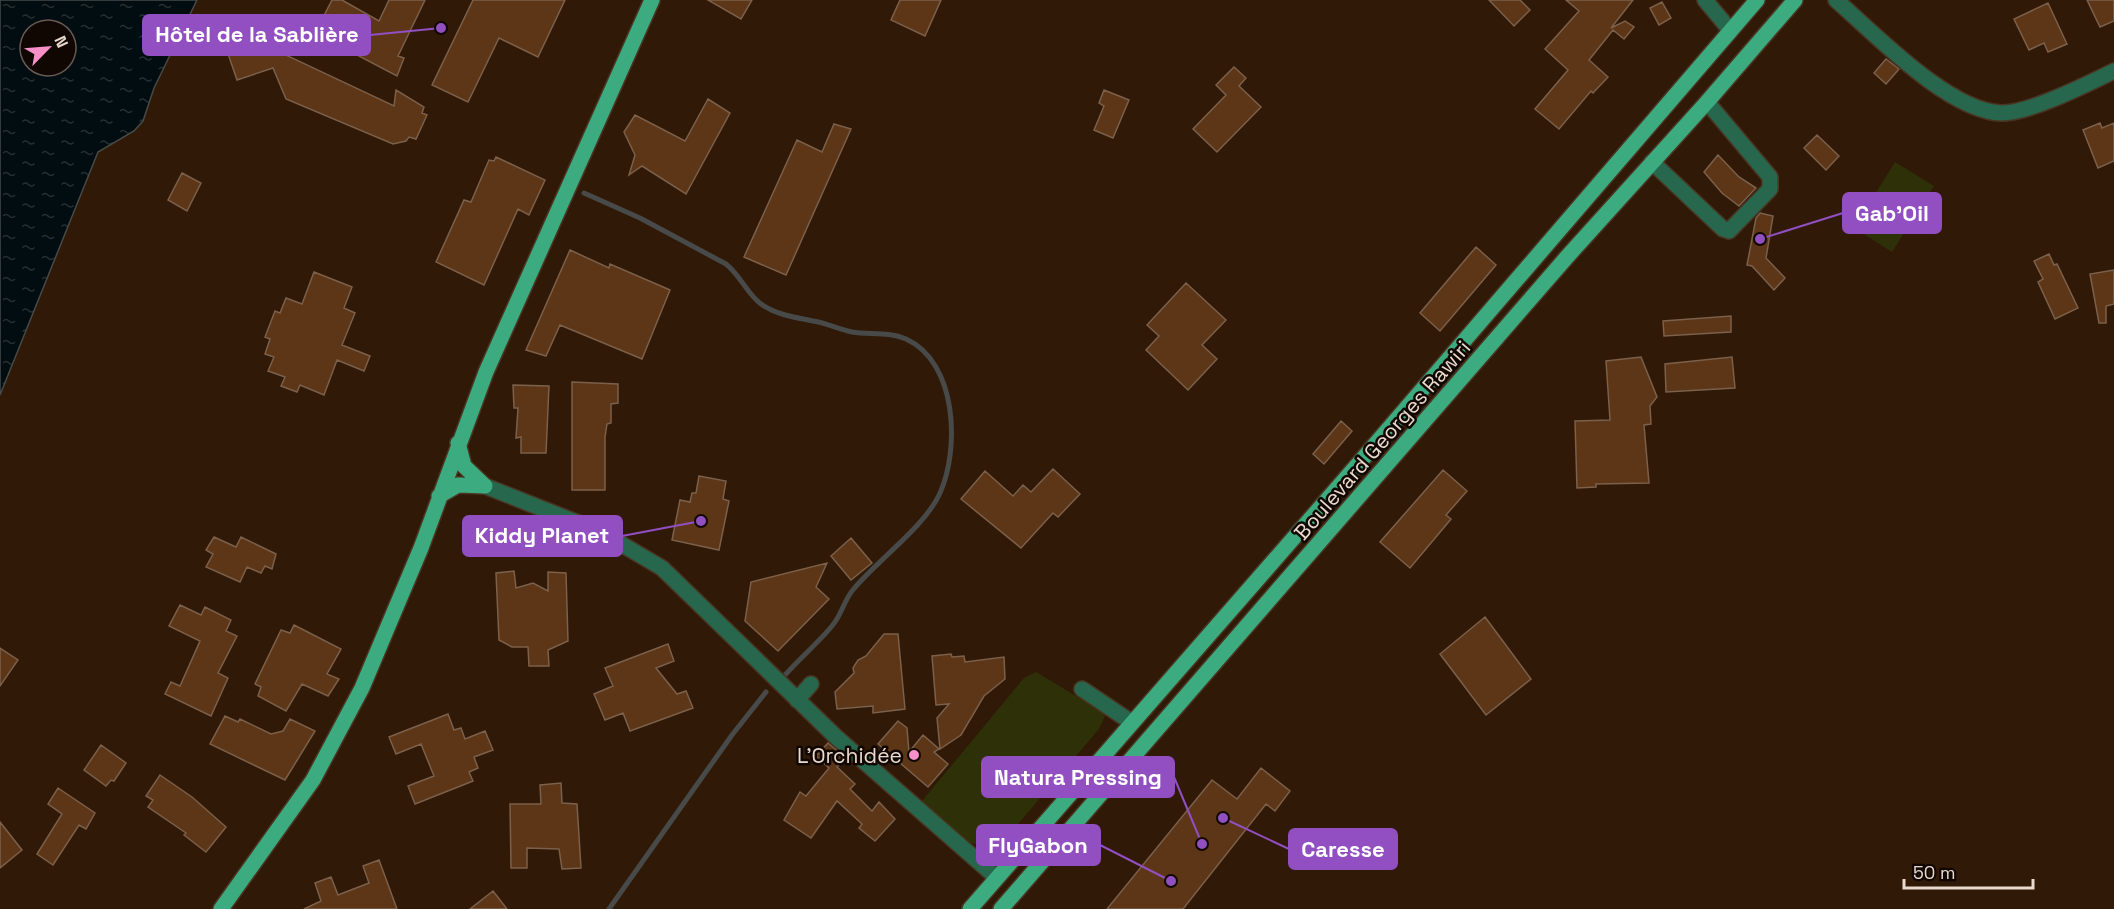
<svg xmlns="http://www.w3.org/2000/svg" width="2114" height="909" viewBox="0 0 2114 909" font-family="'Space Grotesk',sans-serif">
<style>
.grass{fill:#2e3007}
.water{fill:url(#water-ripples);stroke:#474a49;stroke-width:1.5;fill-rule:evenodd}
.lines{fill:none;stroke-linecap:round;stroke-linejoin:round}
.stream{stroke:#474a49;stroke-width:5}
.building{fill:#5c3617;stroke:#7b604b;stroke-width:1.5}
.minor-casing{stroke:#4a3422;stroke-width:18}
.major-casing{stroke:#4a3422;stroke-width:18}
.minor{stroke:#27674d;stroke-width:15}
.major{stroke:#3cab7f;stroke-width:15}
.poi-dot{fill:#f98fc8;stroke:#100702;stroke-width:2}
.labels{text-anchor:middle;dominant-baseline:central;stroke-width:5;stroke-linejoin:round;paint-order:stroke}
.street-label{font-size:21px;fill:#eadace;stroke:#100702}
.poi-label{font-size:21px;fill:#eadace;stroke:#100702;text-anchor:end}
.leader{fill:none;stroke:#914fc2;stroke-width:2}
.callout-dot{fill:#914fc2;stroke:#100702;stroke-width:2}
.callout{fill:#914fc2;stroke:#914fc2;stroke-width:2}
.callout-label{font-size:22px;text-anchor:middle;font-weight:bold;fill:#fff}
</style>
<defs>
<pattern id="water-ripples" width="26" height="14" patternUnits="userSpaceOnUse" patternTransform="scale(1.5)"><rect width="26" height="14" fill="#010d10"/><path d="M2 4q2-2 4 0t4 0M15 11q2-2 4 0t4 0" fill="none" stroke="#263032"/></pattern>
</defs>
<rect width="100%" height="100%" fill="#301906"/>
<path class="grass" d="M1895 162 1934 186 1892 252 1854 228Z
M1036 672 1106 714 1099 729 1002 843 980 846 969 842 922 801 1024 678Z"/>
<path class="water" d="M0 0H197L154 88 143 121 134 131 98 152 0 395ZM30 30H66V66H30Z"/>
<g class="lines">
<path class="stream" d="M584 193 640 218 726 264C741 276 747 294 761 304 777 315 794 317 813 321 826 323 839 329 852 332 869 335 889 331 906 339 957 362 960 448 940 493 925 527 876 561 852 591 844 601 841 616 832 626 818 643 800 658 785 675
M609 909 732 735 766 692"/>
</g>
<path class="building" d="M332 0H342L379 21 389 0H425L398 56 404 58 397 76 315 33Z
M473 0H565L538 57 499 38 468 102 432 85Z
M708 0H752L741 19Z
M900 0H941L925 36 891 20Z
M1489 0H1520L1530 10 1514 26Z
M1566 0H1633L1611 28 1625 21 1634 27 1624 39 1613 30 1589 60 1608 77 1593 93 1591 91 1559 129 1535 109 1568 70 1545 49 1579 11Z
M2087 0H2114V21L2100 27Z
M1662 2 1671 18 1659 25 1650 8Z
M2048 3 2067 44 2048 52 2044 43 2029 50 2014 19Z
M237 32 394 106 396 90 424 107 422 113 427 115 416 139 409 137 406 141 393 144 286 99 273 68 237 80 225 45 226 37Z
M1886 59 1899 69 1886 84 1874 73Z
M1234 67 1246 78 1239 86 1261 107 1217 152 1193 129 1226 95 1216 85Z
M1104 90 1129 100 1113 138 1094 130 1104 106 1099 103Z
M708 99 730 113 686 194 642 166 629 175 635 155 624 132 635 115 685 141Z
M2100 123 2102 128 2114 123V161L2098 168 2083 130Z
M834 124 851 129 786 275 744 257 797 140 822 152Z
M1817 135 1839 156 1826 170 1804 148Z
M1718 155 1739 177 1756 188 1739 206 1722 193 1704 172Z
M496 157 545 180 529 215 518 209 484 285 436 262 464 200 471 202 489 160 494 161Z
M182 173 201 183 187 211 168 200Z
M1760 213 1773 216 1766 258 1785 278 1774 290 1752 266 1747 265 1756 218Z
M1476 247 1496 265 1440 331 1420 313Z
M570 250 609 268 610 264 670 290 642 359 560 325 546 356 526 350Z
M2049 254 2054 265 2057 264 2078 308 2055 319 2038 282 2043 279 2034 261Z
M2114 270V304L2106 306V323H2099L2090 274Z
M314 272 352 287 344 308 355 313 342 345 370 356 364 371 337 360 324 395 300 385 297 392 281 386 285 377 268 371 274 357 265 354 270 339 265 337 275 311 280 313 286 298 302 304Z
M1186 283 1226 320 1202 345 1217 359 1188 390 1146 350 1159 336 1147 325Z
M1731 316V332L1664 336 1663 321Z
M1641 357 1657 397 1650 406 1651 424 1644 425 1649 483 1596 484V487L1577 488 1575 421 1610 420 1606 361Z
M1732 357 1735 388 1666 392 1665 364Z
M572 382 618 384V403L611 404V423L607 424 605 437V490H572Z
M513 385 549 386 546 453H521V437L516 438 518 408H514Z
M1341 421 1352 431 1324 464 1313 454Z
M1053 469 1080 494 1058 517 1053 513 1021 548 961 499 985 471 1013 496 1023 485 1031 492Z
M1443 470 1467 491 1446 515 1451 519 1410 568 1380 542Z
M699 476 726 481 723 499 729 501 719 550 672 540 680 500 690 502 692 493H696Z
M214 537 236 547 241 537 276 554 272 569 265 566 261 573 247 567 240 582 206 567 213 554 206 550Z
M851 538 872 563 851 580 831 556Z
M827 563 816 587 829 599 778 651 745 621 751 582Z
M514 571 516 588 533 583 548 591V572L566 573 568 641 548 650 549 666H529L528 647H512L499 640 496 573Z
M180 605 201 615 205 607 231 620 226 631 237 636 218 673 228 678 211 716 165 694 171 682 180 686 200 641 169 626Z
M1485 617 1531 679 1486 715 1440 654Z
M294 625 341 649 327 674 339 679 328 696 302 684 286 711 258 696 261 687 255 684 281 630 290 633Z
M884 634H898L905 709 873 713V706L837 709 835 692 854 673 853 668 858 660 866 656Z
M668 644 674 661 656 668 677 694 686 691 693 708 630 731 623 713 605 720 594 694 613 686 605 668Z
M0 648 18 660 0 686Z
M951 654 952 657 964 656 965 662 1004 657 1005 679 984 696 961 735 940 749 937 718 949 704 936 705 932 656Z
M448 714 454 730 461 728 465 739 485 731 493 750 474 757 478 768 469 772 473 781 415 804 408 786 434 776 421 744 396 754 389 737Z
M225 716 238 722 240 719 271 734 283 731 290 719 315 731 285 780 210 744Z
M898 721 907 728 909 752 923 735 939 749 934 752 948 764 928 787 878 744Z
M828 743 846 758 837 767 855 784 850 789 872 811 879 802 895 819 875 841 859 828 862 824 837 801 811 838 784 820 800 792 806 796 829 768 816 756Z
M101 745 126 763 114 781 111 780 106 786 84 770Z
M1261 768 1290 791 1275 811 1266 804 1183 909H1107L1212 780 1237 799Z
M160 775 192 797 226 827 206 852 184 835 186 833 148 807 153 800 146 796Z
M561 783 562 803 577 804 581 868 562 869 559 849 527 848V868H511L510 804H541L540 785Z
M58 788 95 813 86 829 79 825 53 865 37 854 62 814 48 804Z
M0 822 22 850 0 868Z
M379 860 397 909H304L321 901 315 883 331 877 338 895 369 883 363 866Z
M493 891 507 909H470Z"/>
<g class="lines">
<g class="minor-casing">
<path id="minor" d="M1705 0 1730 30
M1836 0C1874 33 1949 112 2002 113 2030 113 2087 84 2114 71
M1652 162 1723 229 1729 231 1770 189V177L1707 102
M485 486 601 532 662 568 836 737 996 877
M1082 689 1131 722
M797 700 811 684"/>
</g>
<g class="major-casing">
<path id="major" d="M458 443 464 466 485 486
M439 496 458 485 485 486
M221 909 313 780 362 688 421 548 486 372 652 0
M970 909 1366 455 1757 0
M1001 909 1566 258 1707 102 1795 0"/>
</g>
<use href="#minor" class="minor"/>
<use href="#major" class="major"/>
</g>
<circle class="poi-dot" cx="914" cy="755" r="6"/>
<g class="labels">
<g class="street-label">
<text transform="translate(1382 440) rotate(-49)">Boulevard Georges Rawiri</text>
</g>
<g class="poi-label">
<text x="902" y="755">L'Orchidée</text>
</g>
</g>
<path class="leader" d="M441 28L370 35M1760 239L1843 213M701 521L622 536M1202 844L1174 777M1171 881L1100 845M1223 818L1289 849"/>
<g class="callout-dot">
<circle cx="441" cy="28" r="6"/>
<circle cx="1760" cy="239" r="6"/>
<circle cx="701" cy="521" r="6"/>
<circle cx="1202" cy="844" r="6"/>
<circle cx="1171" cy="881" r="6"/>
<circle cx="1223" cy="818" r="6"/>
</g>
<g class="callout">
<rect x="143" y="15" width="227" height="40" rx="6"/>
<rect x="1843" y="193" width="98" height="40" rx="6"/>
<rect x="463" y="516" width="159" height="40" rx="6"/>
<rect x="982" y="757" width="192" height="40" rx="6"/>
<rect x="977" y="825" width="123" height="40" rx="6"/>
<rect x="1289" y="829" width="108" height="40" rx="6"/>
</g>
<g class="callout-label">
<text x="257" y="42">Hôtel de la Sablière</text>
<text x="1892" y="221">Gab'Oil</text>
<text x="542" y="543">Kiddy Planet</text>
<text x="1078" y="785">Natura Pressing</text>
<text x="1038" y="853">FlyGabon</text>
<text x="1343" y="857">Caresse</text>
</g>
<g transform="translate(48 48) rotate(65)"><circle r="28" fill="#100702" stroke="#675b54" stroke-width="1.5"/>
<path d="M0-4.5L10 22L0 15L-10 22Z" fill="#f98fc8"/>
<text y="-9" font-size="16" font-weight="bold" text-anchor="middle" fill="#eadace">N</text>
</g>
<path d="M1904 879v9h129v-9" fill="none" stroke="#eadace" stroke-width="3"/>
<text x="1913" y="879" font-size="18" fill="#eadace" stroke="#100702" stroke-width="4.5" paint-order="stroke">50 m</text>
</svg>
